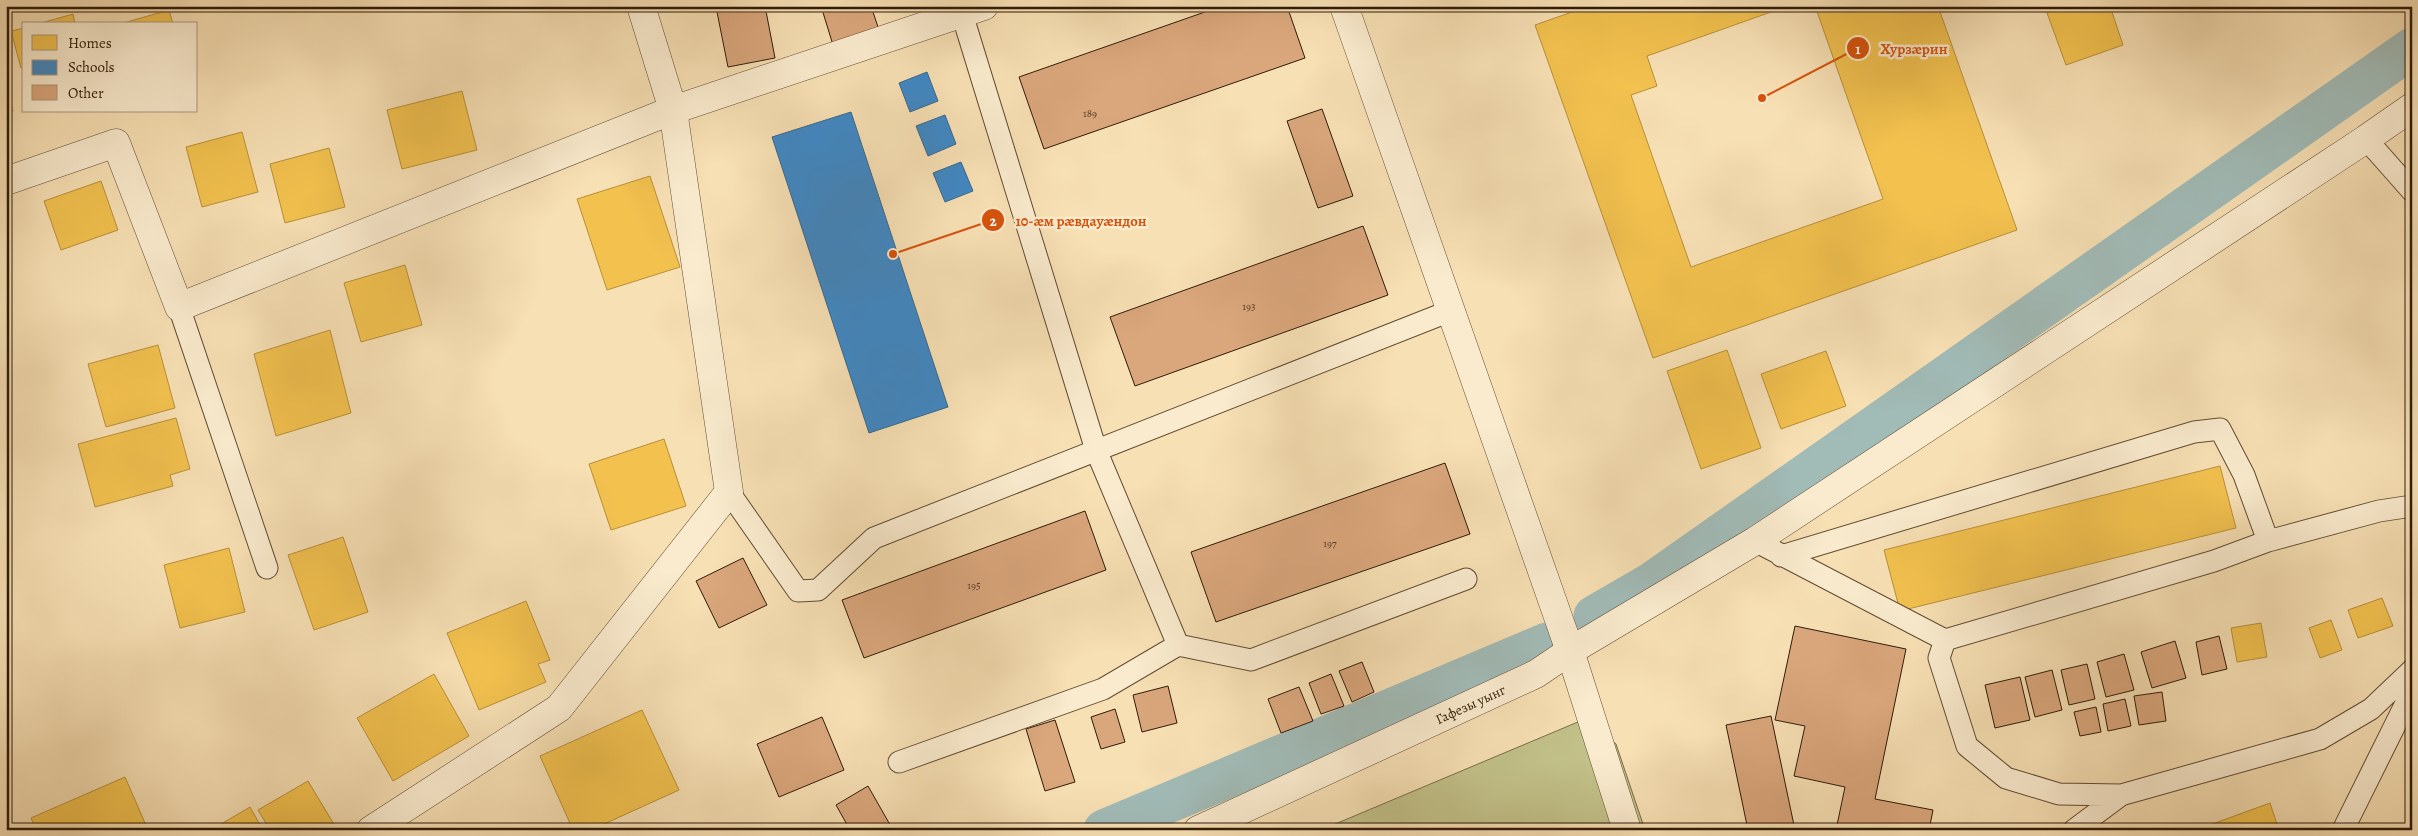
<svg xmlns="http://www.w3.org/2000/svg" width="2418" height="836" viewBox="0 0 2418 836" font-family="Alegreya,serif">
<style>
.green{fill:#c2c189;stroke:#786e48}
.homes{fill:#f2c14e;stroke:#b88f39}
.schools{fill:#3f88c5;stroke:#3a678c}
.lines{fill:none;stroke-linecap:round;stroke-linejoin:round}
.canal{stroke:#a1bbb7;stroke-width:41}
.building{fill:#daa67c;stroke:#2f1b08}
.service-casing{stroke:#614c33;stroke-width:23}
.minor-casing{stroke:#614c33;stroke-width:29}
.tertiary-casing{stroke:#614c33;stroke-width:29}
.service{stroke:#faebce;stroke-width:21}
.minor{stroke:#faebce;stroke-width:28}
.tertiary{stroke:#faebce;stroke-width:28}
.labels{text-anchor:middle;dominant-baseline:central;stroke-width:5;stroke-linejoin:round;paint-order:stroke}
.number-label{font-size:11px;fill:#5a3e25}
.street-label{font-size:14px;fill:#2f1b08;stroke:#faebce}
.leader{fill:none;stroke:#d6530c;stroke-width:2}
.callout-dot{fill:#d6530c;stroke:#faebce;stroke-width:2}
.mark-label{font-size:15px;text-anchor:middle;font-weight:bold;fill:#fff}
.callout-label{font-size:15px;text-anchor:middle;font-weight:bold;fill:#d6530c;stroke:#faebce;stroke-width:5;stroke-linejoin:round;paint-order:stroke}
</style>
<rect width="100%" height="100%" fill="#f7e0b4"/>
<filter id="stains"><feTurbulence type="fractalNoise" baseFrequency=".004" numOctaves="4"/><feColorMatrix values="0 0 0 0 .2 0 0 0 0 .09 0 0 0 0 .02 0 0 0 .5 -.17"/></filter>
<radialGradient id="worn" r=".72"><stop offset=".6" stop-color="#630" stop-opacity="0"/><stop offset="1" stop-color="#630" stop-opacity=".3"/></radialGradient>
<path class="green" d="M1585 719 1616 744 1645 830H1321Z"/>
<path class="homes" d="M1589 6H1788L1647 56 1657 86 1631 95 1691 267 1883 199 1815 6H1938L2017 230 1653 358 1535 25Z
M2066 6H2110L2123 45 2066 65 2047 13Z
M169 10 173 24H120Z
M73 14 75 24H38Z
M24 28V68H21L11 31Z
M6 87 13 111 6 113Z
M462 91 477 150 402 169 387 110Z
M242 132 258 192 202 207 186 147Z
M329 148 345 207 285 223 270 164Z
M650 176 680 267 607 290 577 199Z
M101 181 118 230 61 250 44 201Z
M405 265 422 325 361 342 344 283Z
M330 330 351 413 276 436 254 354Z
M158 345 175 408 106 427 88 364Z
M1727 350 1761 448 1701 469 1667 371Z
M1826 351 1846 406 1781 429 1761 374Z
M176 418 190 469 170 475 173 486 95 507 78 444Z
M664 439 686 506 611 530 589 464Z
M2220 466 2236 528 1900 611 1884 550Z
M343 537 368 612 314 630 288 555Z
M229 548 245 612 180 628 164 565Z
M2382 598 2393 626 2358 638 2348 610Z
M526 601 550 660 538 664 546 682 479 710 447 633Z
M2331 620 2342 650 2320 658 2309 628Z
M2261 623 2267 657 2237 662 2231 628Z
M434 674 469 736 393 781 357 718Z
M642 710 679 790 591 830H573L540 756Z
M125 777 148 830H36L31 818Z
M308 781 335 826 330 830H270L258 810Z
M2270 803 2279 830H2196Z
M250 807 263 830H211Z"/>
<path class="schools" d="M927 72 938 101 910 112 899 83Z
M851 112 948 407 869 433 772 137Z
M945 115 956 144 928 156 916 126Z
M961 162 973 191 945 202 933 173Z"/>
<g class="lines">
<path class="canal" d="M1594 616 1651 583 2412 48
M1104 830 1547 643"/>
</g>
<path class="building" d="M746 6H765L775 58 728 67 717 12Z
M821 6H871L879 30 833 45Z
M1222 6H1287L1305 58 1044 149 1019 77Z
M1322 109 1353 196 1318 208 1287 121Z
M1363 226 1388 295 1135 386 1110 317Z
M1445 463 1470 534 1216 622 1191 552Z
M1085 511 1106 570 864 658 842 600Z
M743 558 767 605 719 628 696 581Z
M1795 626 1906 649 1875 799 1933 810 1929 830H1836L1845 787 1794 776 1805 726 1775 720Z
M2219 636 2227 669 2202 675 2196 642Z
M2175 641 2186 678 2152 688 2141 652Z
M2124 654 2134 690 2106 697 2097 662Z
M1362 662 1374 692 1352 702 1339 671Z
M2087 664 2095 699 2069 705 2061 670Z
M2052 670 2062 710 2035 717 2025 677Z
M1331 674 1344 706 1321 714 1309 683Z
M2020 677 2030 720 1995 728 1985 685Z
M1168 686 1177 723 1142 732 1133 695Z
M1299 687 1313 721 1281 733 1268 699Z
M2162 692 2166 721 2139 725 2134 696Z
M2125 699 2131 726 2108 731 2103 704Z
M2096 707 2101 732 2080 736 2074 712Z
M1115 709 1125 742 1101 749 1091 717Z
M1771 716 1795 830H1748L1726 725Z
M822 717 844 770 779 797 757 744Z
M1055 720 1075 782 1045 791 1026 729Z
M868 786 893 830H850L836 805Z"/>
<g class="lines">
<g class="service-casing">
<path id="service" d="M962 14 1096 450 1178 645 1251 660 1466 579
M2366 139 2412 191
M179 307 267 568
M729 492 798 591 818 590 874 538 1450 311
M1755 541 1945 640 2214 561 2268 541 2379 511 2412 506
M1781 556 2194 432 2220 429 2244 475 2268 541
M1945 640 1939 658 1967 746 2006 778 2059 794 2121 795 2074 830
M899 762 1103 689 1178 645
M2121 795 2320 739 2371 709 2412 670
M2343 830 2412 691"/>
</g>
<g class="minor-casing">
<g id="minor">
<path d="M6 181 116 143 179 307 673 110 984 6"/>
<path d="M371 830 559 708 729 492 673 110 641 6"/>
<path id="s1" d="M1198 830 1536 674 1570 651 1755 541 2366 139 2412 107"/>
</g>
</g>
<g class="tertiary-casing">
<path id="tertiary" d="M1344 6 1570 651 1627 830"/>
</g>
<use href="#service" class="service"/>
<use href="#minor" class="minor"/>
<use href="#tertiary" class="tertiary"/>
</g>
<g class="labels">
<g class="number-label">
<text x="1090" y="113">189</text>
<text x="1249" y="306">193</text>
<text x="1330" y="543">197</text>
<text x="974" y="585">195</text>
</g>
<g class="street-label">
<text stroke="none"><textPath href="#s1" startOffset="300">Гафезы уынг</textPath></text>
</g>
</g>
<path class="leader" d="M1762 98L1858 48M893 254L993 220"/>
<g class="callout-dot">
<circle cx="1762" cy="98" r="5"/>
<circle cx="893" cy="254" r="5"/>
<circle cx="1858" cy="48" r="12"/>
<circle cx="993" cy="220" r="12"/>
</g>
<g class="mark-label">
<text x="1858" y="54">1</text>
<text x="993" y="226">2</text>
</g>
<g class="callout-label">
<text x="1914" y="54">Хурзæрин</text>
<text x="1081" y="226">10-æм рӕвдауӕндон</text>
</g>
<rect width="2418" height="836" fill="none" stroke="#f7e0b4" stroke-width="25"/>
<rect x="8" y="8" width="2403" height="821" fill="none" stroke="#2f1b08" stroke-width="2.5"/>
<rect x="12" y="12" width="2393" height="811" fill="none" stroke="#2f1b08"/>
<rect x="22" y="22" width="175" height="90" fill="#faebce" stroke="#a9987f"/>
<rect x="32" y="35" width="25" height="15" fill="#f2c14e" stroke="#a9987f"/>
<text x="68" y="48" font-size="15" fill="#2f1b08">Homes</text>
<rect x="32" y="60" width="25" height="15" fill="#3f88c5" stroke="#a9987f"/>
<text x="68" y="72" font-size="15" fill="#2f1b08">Schools</text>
<rect x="32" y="85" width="25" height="15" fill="#daa67c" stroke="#a9987f"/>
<text x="68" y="98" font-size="15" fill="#2f1b08">Other</text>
<rect width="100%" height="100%" filter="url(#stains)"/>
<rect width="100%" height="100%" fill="url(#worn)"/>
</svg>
